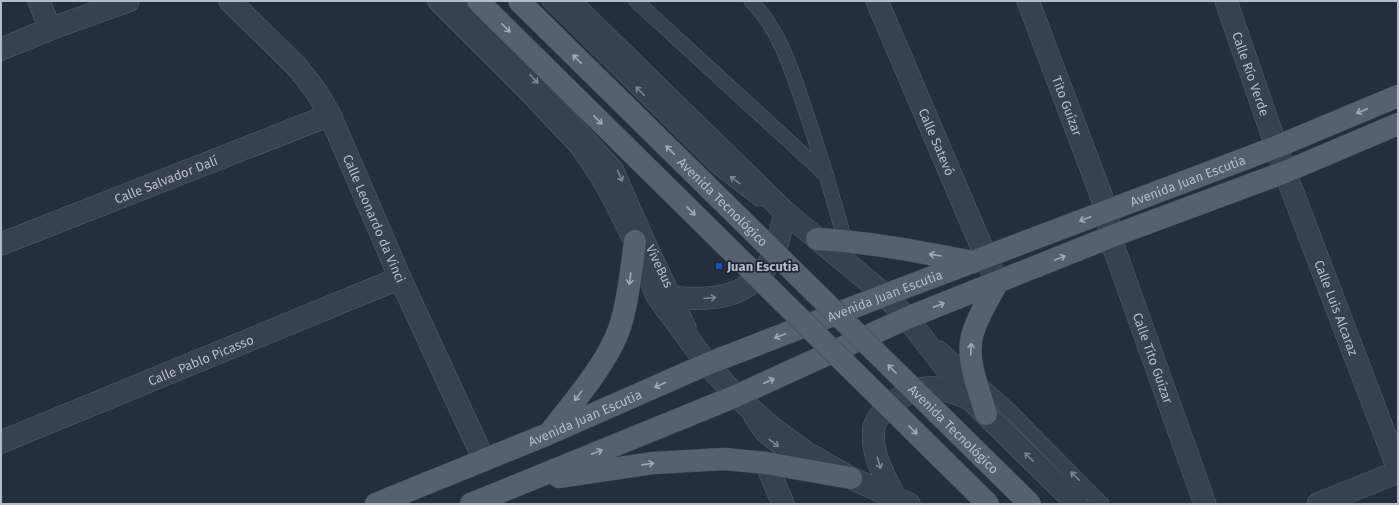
<svg xmlns="http://www.w3.org/2000/svg" width="1399" height="505" viewBox="0 0 1399 505" font-family="'Fira Sans',sans-serif">
<style>
.lines{fill:none;stroke-linecap:round;stroke-linejoin:round}
.service-casing{stroke:#565f6c;stroke-width:15}
.minor-casing{stroke:#565f6c;stroke-width:23}
.tertiary-casing{stroke:#565f6c;stroke-width:23}
.primary-casing{stroke:#414a57;stroke-width:23}
.service{stroke:#38414e;stroke-width:14}
.minor{stroke:#38414e;stroke-width:22}
.tertiary{stroke:#38414e;stroke-width:22}
.primary{stroke:#56606e;stroke-width:22}
.primary-bridge-casing{stroke:#414a57;stroke-width:23;stroke-linecap:butt}
.primary-bridge{stroke:#56606e;stroke-width:22}
.oneway{stroke:#a1aab7}
.oneway2{stroke:#7c8592}
.transit-dot{fill:#1a4fb4;stroke:#1d2633;stroke-width:1.5}
.labels{text-anchor:middle;dominant-baseline:central;stroke-width:3.5;stroke-linejoin:round;paint-order:stroke}
.street-label{font-size:13px;fill:#b4bcc9;stroke:#1d2633}
.poi-label{font-size:13px;font-weight:bold;fill:#b4bcc9;stroke:#1d2633;text-anchor:start}
</style>
<rect width="100%" height="100%" fill="#242f3e"/>
<g class="lines">
<g class="service-casing">
<g id="service">
<path id="s1" d="M457 1 519 63 616 168 648 241 689 327"/>
<path d="M549 1 715 165 759 199"/>
<path d="M636 1 827 176"/>
<path d="M751 1C778 28 790 65 802 100 818 147 832 193 845 241"/>
<path d="M940 348 1007 408 1102 504"/>
<path d="M751 418 763 435 791 456 808 465"/>
</g>
</g>
<g class="minor-casing">
<g id="minor">
<path d="M39 1 50 29"/>
<path id="s2" d="M230 1 298 68 316 91 330 115 400 278 484 460"/>
<path id="s3" d="M877 1 997 283"/>
<path id="s4" d="M1028 1 1107 211 1110 237 1205 504"/>
<path id="s5" d="M1226 1 1285 172 1398 469"/>
<path d="M1 49 50 29 128 1"/>
<path id="s6" d="M1 244 330 115"/>
<path id="s7" d="M1 442 400 278"/>
<path d="M766 463 783 504"/>
<path d="M1318 504 1398 472"/>
</g>
</g>
<g class="tertiary-casing">
<path id="tertiary" d="M439 1 532 94 580 145 601 176 615 201 635 241 657 296 707 364 736 396 770 426 805 452 851 478 909 504
M569 1 785 212 885 295 907 318 970 399 1077 504
M657 296C701 300 747 305 771 259 779 245 781 228 785 212
M895 497C884 476 870 452 874 427 876 419 884 410 890 405 920 381 937 385 970 399"/>
</g>
<g class="primary-casing">
<g id="primary">
<path d="M817 239C870 242 921 252 973 262"/>
<path d="M986 414C979 390 966 361 972 336 977 317 988 300 997 283"/>
<path d="M551 431C575 400 612 358 622 320 629 294 632 267 635 241"/>
<path d="M559 477 653 463 724 459 766 463 851 478"/>
<path id="s8" d="M376 504 548 434 707 364 885 295 1276 147 1398 96"/>
<path d="M471 504 736 396 907 318 1110 237 1285 172 1398 124"/>
</g>
</g>
<use href="#service" class="service"/>
<use href="#minor" class="minor"/>
<use href="#tertiary" class="tertiary"/>
<use href="#primary" class="primary"/>
<g class="primary-bridge-casing">
<g id="primary-bridge">
<path d="M478 1 988 504"/>
<path id="s9" d="M519 1 1030 504"/>
</g>
</g>
<use href="#primary-bridge" class="primary-bridge"/>
</g>
<defs><path id="oneway-shaft" d="M-6 0H5M1.5-3L5.5 0L1.5 3" fill="none" stroke-width="1.6" stroke-linecap="round" stroke-linejoin="round"/></defs>
<g class="oneway">
<use href="#oneway-shaft" transform="translate(506 28) rotate(45)"/>
<use href="#oneway-shaft" transform="translate(577 59) rotate(-135)"/>
<use href="#oneway-shaft" transform="translate(1362 111) rotate(157)"/>
<use href="#oneway-shaft" transform="translate(598 120) rotate(45)"/>
<use href="#oneway-shaft" transform="translate(670 150) rotate(-135)"/>
<use href="#oneway-shaft" transform="translate(691 211) rotate(45)"/>
<use href="#oneway-shaft" transform="translate(1085 219) rotate(159)"/>
<use href="#oneway-shaft" transform="translate(935 255) rotate(-170)"/>
<use href="#oneway-shaft" transform="translate(1060 258) rotate(-22)"/>
<use href="#oneway-shaft" transform="translate(630 279) rotate(98)"/>
<use href="#oneway-shaft" transform="translate(939 305) rotate(-21)"/>
<use href="#oneway-shaft" transform="translate(780 336) rotate(159)"/>
<use href="#oneway-shaft" transform="translate(971 349) rotate(-87)"/>
<use href="#oneway-shaft" transform="translate(892 369) rotate(-135)"/>
<use href="#oneway-shaft" transform="translate(769 381) rotate(-25)"/>
<use href="#oneway-shaft" transform="translate(660 385) rotate(156)"/>
<use href="#oneway-shaft" transform="translate(578 396) rotate(127)"/>
<use href="#oneway-shaft" transform="translate(913 430) rotate(45)"/>
<use href="#oneway-shaft" transform="translate(597 452) rotate(-22)"/>
<use href="#oneway-shaft" transform="translate(648 464) rotate(-8)"/>
</g>
<g class="oneway2">
<use href="#oneway-shaft" transform="translate(534 79) rotate(47)"/>
<use href="#oneway-shaft" transform="translate(640 91) rotate(-135)"/>
<use href="#oneway-shaft" transform="translate(620 176) rotate(67)"/>
<use href="#oneway-shaft" transform="translate(735 180) rotate(-143)"/>
<use href="#oneway-shaft" transform="translate(710 298) rotate(-5)"/>
<use href="#oneway-shaft" transform="translate(774 443) rotate(37)"/>
<use href="#oneway-shaft" transform="translate(1029 457) rotate(-135)"/>
<use href="#oneway-shaft" transform="translate(879 463) rotate(73)"/>
<use href="#oneway-shaft" transform="translate(1075 476) rotate(-135)"/>
</g>
<rect class="transit-dot" x="715" y="262" width="8" height="8" rx="2"/>
<g class="labels">
<g class="street-label">
<text stroke="none"><textPath href="#s5" startOffset="77">Calle Río Verde</textPath></text>
<text stroke="none"><textPath href="#s4" startOffset="112">Tito Guízar</textPath></text>
<text stroke="none"><textPath href="#s3" startOffset="153">Calle Satevó</textPath></text>
<text stroke="none"><textPath href="#s6" startOffset="177">Calle Salvador Dalí</textPath></text>
<text stroke="none"><textPath href="#s8" startOffset="874">Avenida Juan Escutia</textPath></text>
<text stroke="none"><textPath href="#s9" startOffset="286">Avenida Tecnológico</textPath></text>
<text stroke="none"><textPath href="#s2" startOffset="265">Calle Leonardo da Vinci</textPath></text>
<text stroke="none"><textPath href="#s1" startOffset="338">ViveBus</textPath></text>
<text stroke="none"><textPath href="#s8" startOffset="550">Avenida Juan Escutia</textPath></text>
<text stroke="none"><textPath href="#s5" startOffset="326">Calle Luis Alcaraz</textPath></text>
<text stroke="none"><textPath href="#s4" startOffset="379">Calle Tito Guízar</textPath></text>
<text stroke="none"><textPath href="#s7" startOffset="216">Calle Pablo Picasso</textPath></text>
<text stroke="none"><textPath href="#s8" startOffset="226">Avenida Juan Escutia</textPath></text>
<text stroke="none"><textPath href="#s9" startOffset="610">Avenida Tecnológico</textPath></text>
</g>
<g class="poi-label">
<text x="727" y="266">Juan Escutia</text>
</g>
</g>
<rect width="1399" height="505" fill="none" stroke="#b4bcc9" stroke-width="4"/>
</svg>
